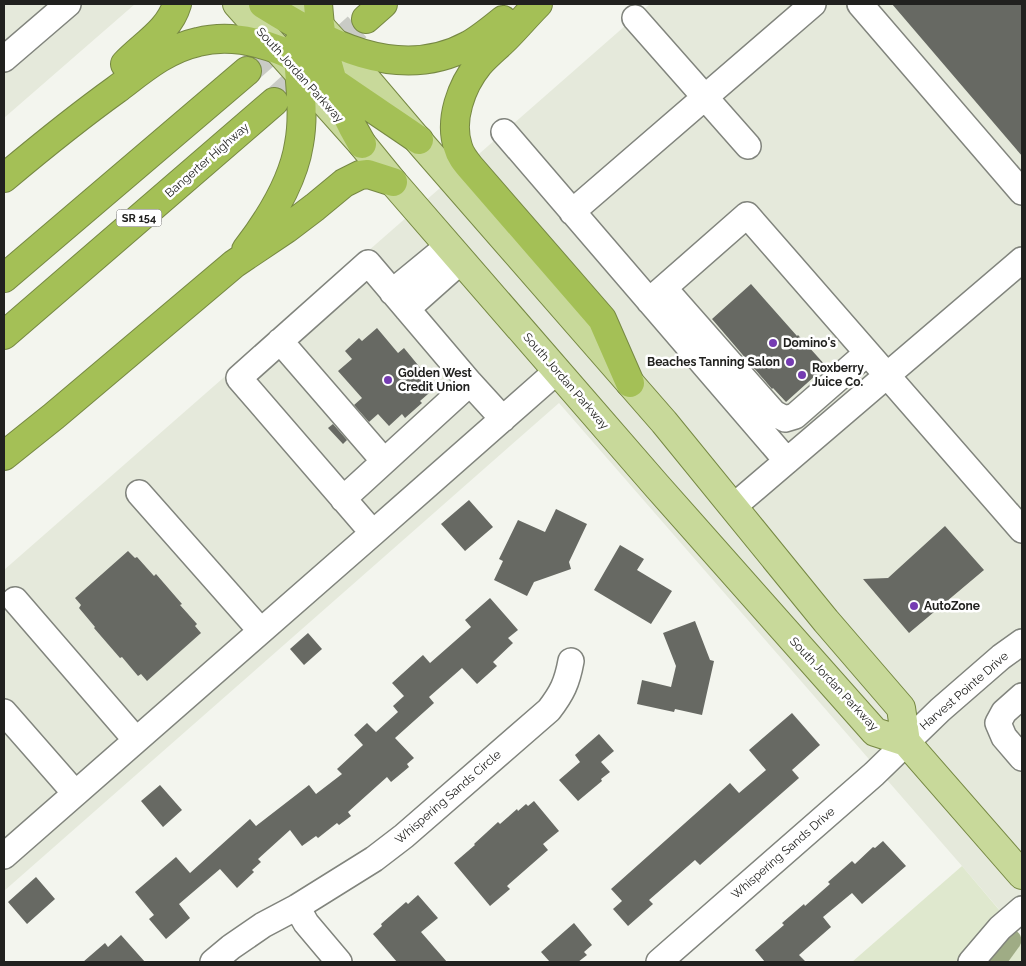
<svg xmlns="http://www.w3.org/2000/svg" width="1026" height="966" viewBox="0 0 1026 966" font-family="Raleway,sans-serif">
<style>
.built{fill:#e5e9db}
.green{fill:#dfe8ce}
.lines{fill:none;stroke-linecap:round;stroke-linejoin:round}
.canal{stroke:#9fac85;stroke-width:21}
.building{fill:#676963}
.highway-tunnel{stroke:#c9cbc5;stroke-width:28;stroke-dasharray:28 14;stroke-linecap:butt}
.minor-casing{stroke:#81847d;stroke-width:28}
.major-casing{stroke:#768843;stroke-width:30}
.highway-casing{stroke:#768843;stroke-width:30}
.minor{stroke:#fff;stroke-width:25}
.major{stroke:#c8d99a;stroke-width:28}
.highway{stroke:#a4c056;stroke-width:28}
.poi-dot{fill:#753cb2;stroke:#fff;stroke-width:2}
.labels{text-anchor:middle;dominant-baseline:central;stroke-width:5;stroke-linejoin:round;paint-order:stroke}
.shield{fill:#fff;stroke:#646462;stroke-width:1}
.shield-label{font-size:11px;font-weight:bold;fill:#21211f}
.street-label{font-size:12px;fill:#21211f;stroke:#fff}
.poi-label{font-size:12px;font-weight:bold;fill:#21211f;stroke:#fff;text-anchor:start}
</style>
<rect width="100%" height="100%" fill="#f3f5ee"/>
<path class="built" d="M4 4H135L4 118Z
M650 4H1022V904L1003 914 962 866 559 403 4 891V570Z"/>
<path class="green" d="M962 866 1022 937V962H852Z"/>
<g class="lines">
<path class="canal" d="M995 962 1011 940"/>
</g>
<path class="building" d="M892 4H1022V156Z
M751 284 797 336 798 335 826 366 786 402 773 388 772 389 712 319Z
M377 328 398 353 404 348 436 387 420 401 422 403 405 418 402 414 389 426 378 414 369 422 354 405 362 398 338 371 352 359 345 351 359 338 362 341Z
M333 424 347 440 343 444 328 428Z
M469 500 493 527 465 551 441 524Z
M556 509 587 524 569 562 571 569 534 582 527 596 494 580 503 561 499 559 518 520 545 532Z
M945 526 984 570 909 633 863 579 888 578Z
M620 545 644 559 637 570 672 591 651 624 594 590Z
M128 551 135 558 137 557 154 576 156 574 182 604 180 605 197 624 195 626 201 633 147 681 141 674 138 676 122 657 120 658 94 628 95 627 79 608 81 605 75 598Z
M490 598 518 630 508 638 513 643 493 662 497 666 477 684 462 668 429 697 434 703 395 738 414 758 407 764 409 767 391 782 387 777 348 812 351 816 339 825 337 823 318 838 316 836 302 846 290 830 258 859 261 862 252 870 254 872 237 888 220 869 179 904 190 918 166 939 149 919 154 915 135 892 176 857 190 873 250 819 256 826 309 785 316 794 342 774 337 769 363 745 354 735 367 723 376 732 398 712 393 706 404 696 392 683 423 655 430 663 471 627 465 620Z
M695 621 710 660 714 661 702 715 675 709 674 712 637 704 642 680 671 687 676 666 663 633Z
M308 633 322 649 304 665 290 649Z
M792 713 820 745 792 770 799 778 700 865 695 860 649 900 653 904 628 926 613 909 622 901 611 889 730 783 739 793 766 770 749 750Z
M599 734 614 751 601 762 610 772 601 779 602 781 578 801 559 780 580 762 575 755Z
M160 785 182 810 163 827 141 801Z
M534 801 559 831 543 844 548 850 507 886 510 889 490 906 454 863 475 845 474 844 498 822 500 824 517 809 518 811 526 804 528 806Z
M883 841 906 866 862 904 852 893 823 917 831 927 799 955 806 962H765L755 950 784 925 782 923 804 904 805 906 830 884 828 882 852 861 855 864 873 847 875 848Z
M36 877 55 899 27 924 8 902Z
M418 895 438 918 421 932 447 962H397L373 934 382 926 381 924 398 909 406 902 408 904Z
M574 923 592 945 584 952 587 955 578 962H550L541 952Z
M121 935 145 962H83L105 943 108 947Z"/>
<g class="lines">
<path class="highway-tunnel" d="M247 71 315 11
M274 102 366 19"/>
<g class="minor-casing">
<path id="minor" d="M860 4 1022 192
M635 18 748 146
M4 59 68 4
M504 132 787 461
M572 212 813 4
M664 288 774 413 785 419 795 416 867 353
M392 292 448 246
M649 301 747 215 1022 530
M407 309 461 261
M280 341 384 461
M139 493 261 631
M343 499 470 383
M733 507 1022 260
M373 533 239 378 368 263 470 383 503 419
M15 600 136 740
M1022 696 1004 712 998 723 1004 737 1022 758
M4 712 75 793
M4 856 373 533 557 371
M297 907 306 923 339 962
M213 962 231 947 263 925 297 907 374 859 404 836 549 710C562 693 567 683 571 661
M659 962 874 774 940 710 1001 657 1022 642
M971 962 1000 928 1022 909"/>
</g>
<g class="major-casing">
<path id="major" d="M237 4 362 144 393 182 656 485 875 732 906 742 1022 875
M300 4 338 46 424 147 664 422 826 621 901 708 906 742"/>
</g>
<g class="highway-casing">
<path id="highway" d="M263 4C324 42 398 84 469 45 481 38 492 29 503 20
M318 4C321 53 337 102 362 144
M538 4C527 15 517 27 506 38 497 47 487 55 479 64 461 86 449 120 458 147 460 155 465 161 470 167L602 319 630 383
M366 19 383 4
M125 64C144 44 169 31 177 4
M4 178C41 147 78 117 117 89 142 70 166 49 198 42 226 35 253 40 279 50 302 59 321 74 341 87 367 105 393 122 419 140
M246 250C269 220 293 183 299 144 305 112 299 77 297 45
M4 278 247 71
M4 335 274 102
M4 456 54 416 234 264 286 229 315 207 344 183 360 175 368 174 393 182"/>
</g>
<use href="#minor" class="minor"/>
<use href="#major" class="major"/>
<use href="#highway" class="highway"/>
</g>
<g class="poi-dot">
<circle cx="773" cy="343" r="5"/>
<circle cx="790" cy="362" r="5"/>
<circle cx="802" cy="375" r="5"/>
<circle cx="388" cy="380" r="5"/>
<circle cx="914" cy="606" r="5"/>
</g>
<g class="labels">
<rect class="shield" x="116.5" y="209.5" width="45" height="17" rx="4"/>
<g class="shield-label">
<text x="139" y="218">SR 154</text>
</g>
<g class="street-label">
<text transform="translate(300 75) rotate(48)">South Jordan Parkway</text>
<text transform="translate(207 160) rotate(-41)">Bangerter Highway</text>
<text transform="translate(566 381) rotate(49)">South Jordan Parkway</text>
<text transform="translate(834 684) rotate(47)">South Jordan Parkway</text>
<text transform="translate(964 691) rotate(-41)">Harvest Pointe Drive</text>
<text transform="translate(448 797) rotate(-41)">Whispering Sands Circle</text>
<text transform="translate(783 853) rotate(-41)">Whispering Sands Drive</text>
</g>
<g class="poi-label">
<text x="783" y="343">Domino's</text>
<text x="780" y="362" text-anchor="end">Beaches Tanning Salon</text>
<text x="812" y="368">Roxberry<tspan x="812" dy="14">Juice Co.</tspan></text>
<text x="398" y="373">Golden West<tspan x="398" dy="14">Credit Union</tspan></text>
<text x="924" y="606">AutoZone</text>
</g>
</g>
<rect width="1026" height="966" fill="none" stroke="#21211f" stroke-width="10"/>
</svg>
